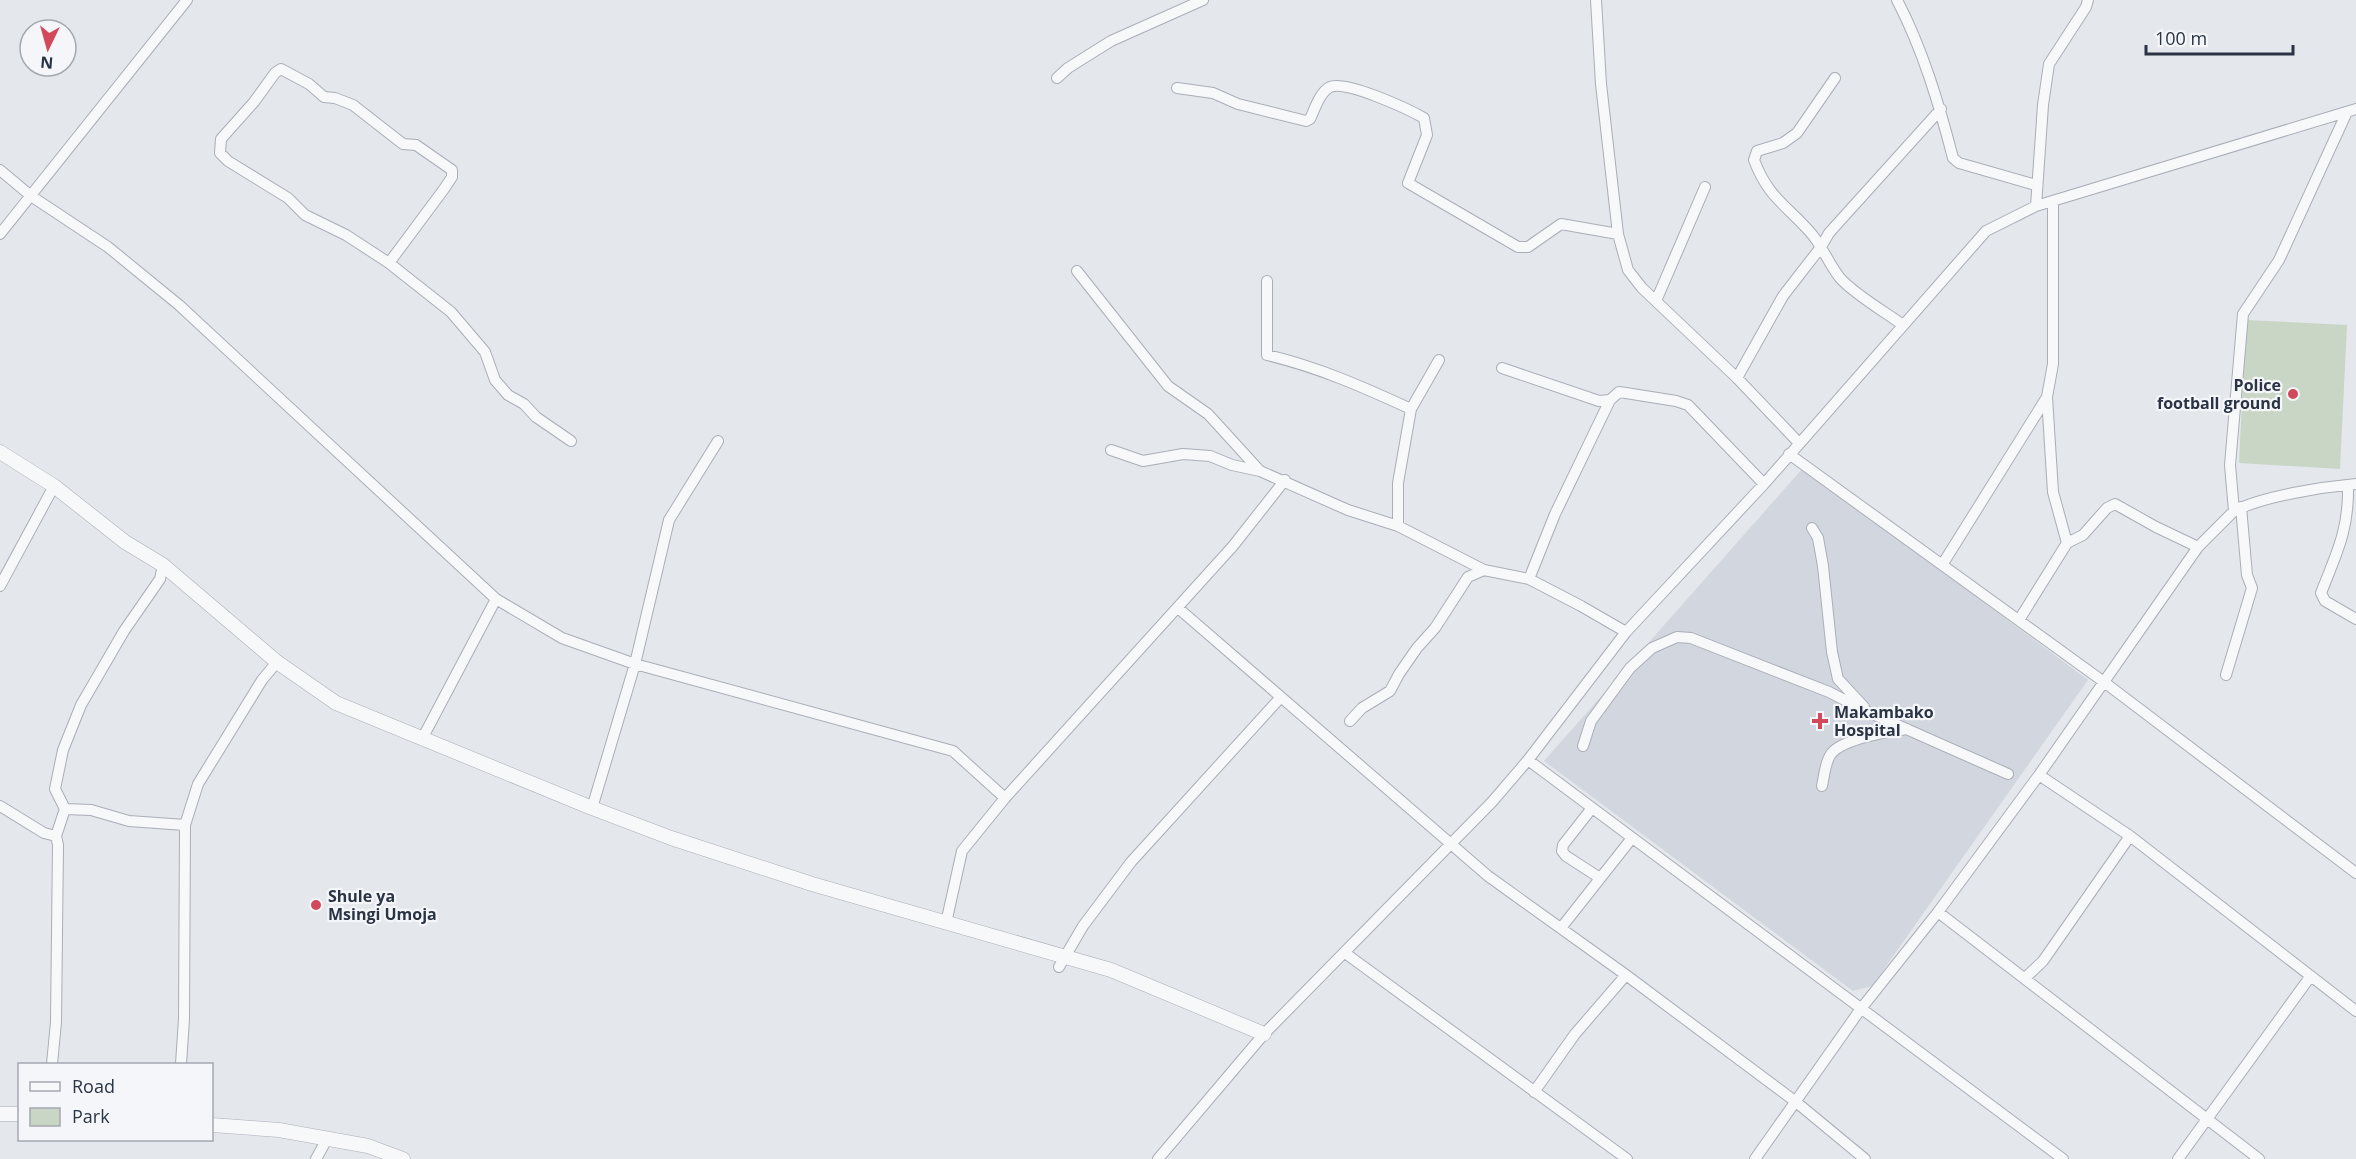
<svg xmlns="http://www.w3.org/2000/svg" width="2356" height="1159" viewBox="0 0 2356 1159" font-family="'Open Sans',sans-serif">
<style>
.built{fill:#d2d6de}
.green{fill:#c9d6c5}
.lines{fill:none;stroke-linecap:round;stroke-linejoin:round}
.minor-casing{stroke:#a9aeb7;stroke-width:12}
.tertiary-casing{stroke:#a9aeb7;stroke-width:15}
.minor{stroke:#f7f8fa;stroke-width:10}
.tertiary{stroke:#f7f8fa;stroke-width:14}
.poi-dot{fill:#d1495b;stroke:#f4f6f9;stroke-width:2}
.labels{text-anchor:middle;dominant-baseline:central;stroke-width:4.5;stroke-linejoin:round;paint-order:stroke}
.poi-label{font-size:16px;font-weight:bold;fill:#2b3445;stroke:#f4f6f9;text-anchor:start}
</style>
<rect width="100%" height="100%" fill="#e4e7ec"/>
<path class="built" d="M1803 468 2088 680 1872 986 1853 991 1544 761Z"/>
<path class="green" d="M2246 320 2347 325 2340 469 2239 463Z"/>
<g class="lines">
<g class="minor-casing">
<path id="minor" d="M1596 0 1601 84 1618 234 1628 270 1642 288 1737 378 1799 443
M1897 0C1923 50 1939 104 1953 158L1959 163 2036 185
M1057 78 1068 68 1111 41 1203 0
M1835 78 1797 133 1783 143 1757 151 1754 160C1768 197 1785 204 1810 232 1822 245 1828 263 1840 278 1854 294 1885 312 1903 325
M1177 88 1213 93 1238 104 1306 121 1310 119C1315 109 1319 93 1330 87 1346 80 1408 109 1424 118L1427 135 1408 183 1518 247H1528L1561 224 1618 234
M0 170 31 196 108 247 179 305 496 599 562 638 635 664 953 751 1005 798
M2036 206 2043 105 2049 64 2086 7 2088 0
M0 234 187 0
M389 263 346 235 305 215 288 198 228 161 220 153 221 139 254 102 275 73 281 69 309 84 324 97 335 98 353 105 403 144 416 145 452 170V177L444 189 389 263 451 312 485 352 495 380 508 395 524 404 536 417 571 441
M1077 271 1168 386 1208 414 1260 471 1348 510 1398 526 1484 570 1529 579 1581 606 1626 632
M1267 281V355C1318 367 1363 387 1411 409
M1656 301 1705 187
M1502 368 1599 401 1610 400 1619 392 1626 393 1676 401 1688 405 1764 484
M1737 378 1783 296 1821 247 1829 233 1941 109
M1111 450 1143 461 1183 454 1210 456 1232 465 1260 471
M1789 454 2104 682 2356 873
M2348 485C2349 530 2337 552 2321 593L2325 601 2356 619
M2234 511 2230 465 2243 314 2279 260 2347 112
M1398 526V483L1411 409 1439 360
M1812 528 1818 538 1823 566 1832 652 1838 679 1864 707
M2067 543 2083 535 2107 508 2115 504 2156 527 2198 547
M1942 565 2047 397 2053 364V203
M1529 579 1555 514 1610 400
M0 586 54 486
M1178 608 1488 876 1626 975 1796 1102 1865 1159
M2019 620 2067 543 2053 492 2047 397
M2226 675 2252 588 2247 575 2241 507
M1350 721 1362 708 1390 691 1399 674 1417 648 1435 628 1468 577 1484 570
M422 739 496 599
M1583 746 1591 721 1630 668 1652 648 1677 637 1691 638 1829 692 1868 712 2008 774
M1528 760 2063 1159
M2039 775 2130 836 2356 1011
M1822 786C1824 777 1825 762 1831 754 1842 739 1889 731 1907 729
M0 806 44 833 56 836
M592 808 635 664 669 520 718 441
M1592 808 1563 845 1562 851 1566 856 1600 878
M65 809 91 810 129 821 185 825
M1938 912 2259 1159
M946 923 962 851 1005 798 1233 546 1285 480
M1561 928 1632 838
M1345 953 1627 1159
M1059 967 1083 926 1131 862 1281 697
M2025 978 2043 961 2130 836
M52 1064 56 1022 58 845 56 836 65 809 55 789 63 750 81 705 124 631 160 579 163 565
M181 1064 184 1019 185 825 198 784 262 680 277 662
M1534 1092 1575 1034 1626 975
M316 1159 327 1139
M1158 1159 1264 1034 1492 802 1528 760 1626 632 1764 484 1986 231 2036 206 2356 109
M1755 1159 1860 1010 1938 912 2039 775 2198 547 2234 511C2264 496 2322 487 2356 484
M2178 1159 2310 977"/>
</g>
<g class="tertiary-casing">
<path id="tertiary" d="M0 452 54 486 125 542 163 565 277 662 336 703 592 808 671 838 812 884 1111 970 1264 1034
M0 1114H20
M212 1125 279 1130 368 1146 403 1159"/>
</g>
<use href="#minor" class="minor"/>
<use href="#tertiary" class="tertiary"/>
</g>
<g class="poi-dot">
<circle cx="2293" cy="394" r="6"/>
<path d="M1817 712h6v6h6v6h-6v6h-6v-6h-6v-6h6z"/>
<circle cx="316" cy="905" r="6"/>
</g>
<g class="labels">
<g class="poi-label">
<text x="2281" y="385" text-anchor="end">Police<tspan x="2281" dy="18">football ground</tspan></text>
<text x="1834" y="712">Makambako<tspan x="1834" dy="18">Hospital</tspan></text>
<text x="328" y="896">Shule ya<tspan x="328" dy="18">Msingi Umoja</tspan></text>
</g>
</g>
<rect x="18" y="1063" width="195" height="78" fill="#f4f6f9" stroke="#a4a8b1" stroke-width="1.5"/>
<rect x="30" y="1082" width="30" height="9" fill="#f7f8fa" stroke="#a4a8b1" stroke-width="1.5"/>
<text x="72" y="1093" font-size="18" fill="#2b3445">Road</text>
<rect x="30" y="1108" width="30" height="18" fill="#c9d6c5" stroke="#a4a8b1" stroke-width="1.5"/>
<text x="72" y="1123" font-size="18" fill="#2b3445">Park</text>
<g transform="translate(48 48) rotate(185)"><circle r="28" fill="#f4f6f9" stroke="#a4a8b1" stroke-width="1.5"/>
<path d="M0-4.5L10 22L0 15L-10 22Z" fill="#d1495b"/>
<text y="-9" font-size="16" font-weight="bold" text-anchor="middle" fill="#2b3445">N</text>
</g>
<path d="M2146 45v9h147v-9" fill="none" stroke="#2b3445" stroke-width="3"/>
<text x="2155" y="45" font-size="18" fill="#2b3445" stroke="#f4f6f9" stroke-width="4.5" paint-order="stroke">100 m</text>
</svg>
